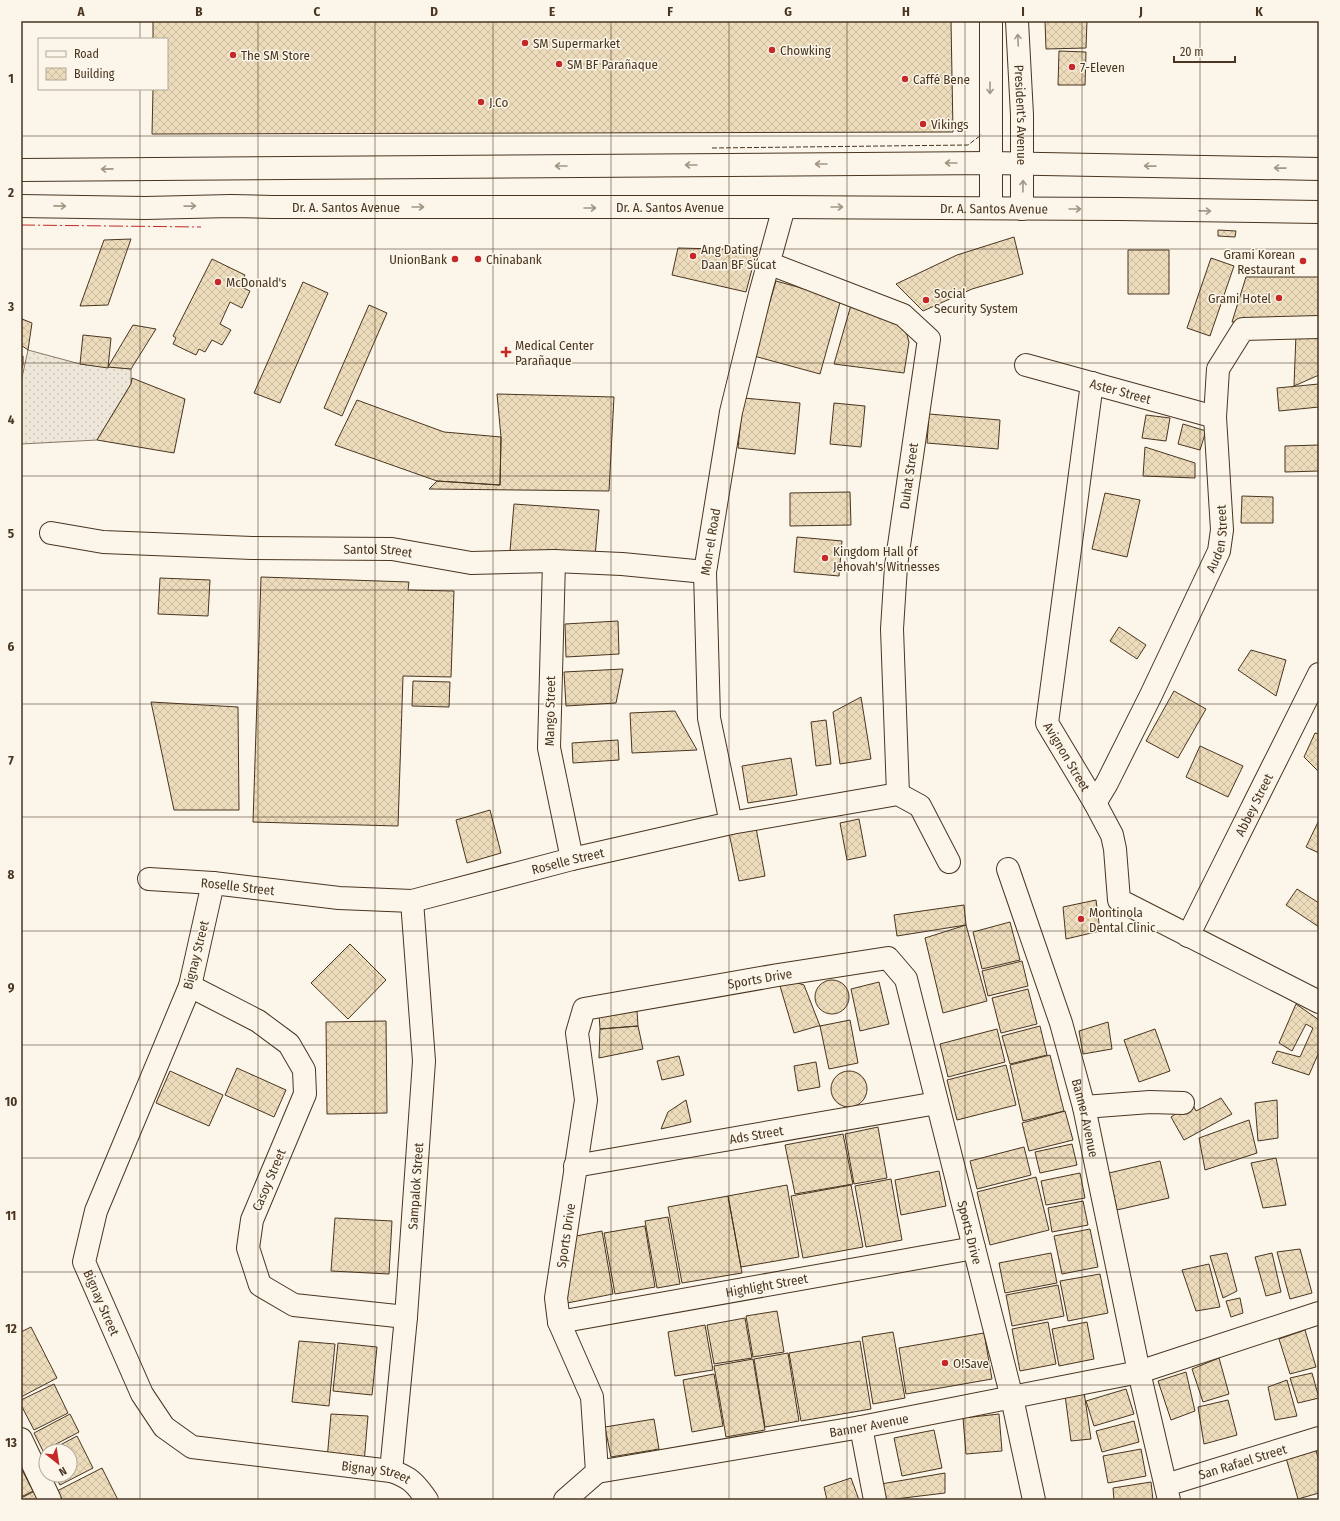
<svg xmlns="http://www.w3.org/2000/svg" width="1340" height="1521" viewBox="0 0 1340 1521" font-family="'Fira Sans Condensed',sans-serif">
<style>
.grass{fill:url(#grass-dots);stroke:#887966}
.building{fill:url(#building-cross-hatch);stroke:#4a3520}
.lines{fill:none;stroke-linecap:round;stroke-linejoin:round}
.minor-casing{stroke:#4a3520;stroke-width:24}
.major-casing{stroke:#4a3520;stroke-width:24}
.minor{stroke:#fbf6e9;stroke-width:22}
.major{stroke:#fbf6e9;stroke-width:22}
.fence{stroke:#4a3520;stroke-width:1;stroke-dasharray:5 2;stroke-linecap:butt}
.power{stroke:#c62828;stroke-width:1;stroke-dasharray:14 3 2 3;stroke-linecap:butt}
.oneway{stroke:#a29684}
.grid{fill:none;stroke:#4a3520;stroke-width:1;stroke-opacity:0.55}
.poi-dot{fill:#c62828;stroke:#fbf6e9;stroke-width:1.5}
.labels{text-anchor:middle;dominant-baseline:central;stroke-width:3;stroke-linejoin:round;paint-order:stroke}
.poi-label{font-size:13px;fill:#4a3520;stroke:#fbf6e9;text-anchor:start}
.street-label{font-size:13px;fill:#4a3520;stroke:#fbf6e9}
.neatline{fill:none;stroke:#4a3520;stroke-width:1.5}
.grid-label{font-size:13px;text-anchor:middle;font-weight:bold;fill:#4a3520}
</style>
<defs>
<pattern id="grass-dots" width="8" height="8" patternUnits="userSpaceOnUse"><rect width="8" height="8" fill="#ede6d9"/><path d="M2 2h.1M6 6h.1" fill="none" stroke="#cdc6ba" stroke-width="1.8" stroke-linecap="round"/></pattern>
<pattern id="building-cross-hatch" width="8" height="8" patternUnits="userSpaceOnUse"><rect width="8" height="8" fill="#ecdcbc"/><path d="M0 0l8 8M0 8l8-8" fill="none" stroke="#ccbda1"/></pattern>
</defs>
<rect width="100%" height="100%" fill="#fbf6e9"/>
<path class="grass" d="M28 350 80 364 131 369V384L97 440 21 444V382Z"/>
<path class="building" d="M153 21H951L953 132 152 134 153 89H167V39H153Z
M1045 21H1087L1086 48 1046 49Z
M1059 51 1086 52 1085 85H1058Z
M1218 230 1236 231 1235 237 1218 236Z
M1014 237 1023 274 972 289 923 311 896 284 957 255Z
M131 239 108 305 80 306 104 240Z
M678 248 757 250 746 292 672 275Z
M1128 250H1169V294H1128Z
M1211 258 1234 266 1210 336 1187 328Z
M212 259 245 275 239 286 250 291 242 308 230 302 220 324 231 330 222 345 212 340 205 352 199 349 196 355 173 344 176 338 173 336Z
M1246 277H1319V320L1232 322Z
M776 281 841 299 820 374 754 356Z
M303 282 328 293 280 403 254 393Z
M369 305 387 313 342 416 324 408Z
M851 305 896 319 905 328 909 342 904 373 834 364Z
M22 319 32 323 28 350 21 345V322Z
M133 325 156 329 131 369 108 367Z
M1296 334 1319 335V375L1294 386Z
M83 335 111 338 108 368 80 364Z
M21 356H23V365L21 371Z
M132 378 185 399 174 453 97 440 131 384Z
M1319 384V407L1279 411 1277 388Z
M497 394 614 397 609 491 429 489 437 481 500 485 501 437Z
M743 398 800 403 795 454 738 448Z
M357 400 444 432 501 437 500 485 437 481 335 445Z
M834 403 865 406 861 447 830 444Z
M929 414 1000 420 998 449 927 443Z
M1146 415 1170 418 1166 441 1142 438Z
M1183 424 1206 431 1200 450 1178 444Z
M1319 445V471L1285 472V446Z
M1145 447 1195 463V478L1143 476Z
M850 492 851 525 790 526V493Z
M1105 493 1140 500 1127 557 1092 549Z
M1242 496 1273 497V523H1241Z
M514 504 599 510 595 557 510 551Z
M797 537 842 541 839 576 794 572Z
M261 577 409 582 408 590 454 591 451 677 403 676 398 826 253 822Z
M160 578 210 580 208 616 158 614Z
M618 621 619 654 566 657 565 624Z
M1119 627 1146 645 1137 659 1110 641Z
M1251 650 1286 660 1276 696 1238 670Z
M623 669 616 703 566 706 564 672Z
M413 681 450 682 449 707 412 706Z
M1174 691 1206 709 1178 758 1146 741Z
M861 697 871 759 840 764 833 712Z
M151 702 238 707 239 810H174Z
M675 711 697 750 632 753 630 713Z
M826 720 831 764 816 766 811 722Z
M1315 733 1319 734V772L1304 757Z
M618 740 619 760 573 763 572 743Z
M1200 746 1243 766 1228 797 1186 777Z
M791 758 797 795 748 803 742 766Z
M490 810 501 853 467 863 456 820Z
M859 819 866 856 847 860 840 823Z
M1319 820V853L1306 847Z
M756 828 765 876 739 881 729 833Z
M1297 889 1319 903V927L1286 905Z
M1096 900 1100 931 1066 939 1063 907Z
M964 905 966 925 897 936 894 915Z
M1010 922 1020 960 982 969 973 932Z
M966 925 987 1001 943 1013 925 938Z
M350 944 386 980 348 1019 311 983Z
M1022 961 1028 986 988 996 982 971Z
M777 976 804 985 820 1026H818L794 1033Z
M815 997a17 17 0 1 1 34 0a17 17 0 1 1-34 0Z
M879 982 889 1024 860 1031 851 989Z
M1028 989 1037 1024 1001 1033 992 998Z
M1296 1004 1319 1020V1052L1309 1075 1272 1063 1277 1051 1300 1057 1313 1028 1306 1024 1292 1051 1279 1043Z
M637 1011 638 1026 600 1029 599 1014Z
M850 1020 858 1063 829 1069 820 1026Z
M386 1021 387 1113 327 1114 326 1022Z
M1108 1022 1112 1049 1083 1054 1079 1031Z
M638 1026 643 1049 599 1058 600 1029Z
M1040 1026 1047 1055 1010 1064 1002 1036Z
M997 1029 1005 1062 948 1077 940 1044Z
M1155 1029 1170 1071 1139 1082 1124 1040Z
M1050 1055 1064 1111 1023 1121 1010 1065Z
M679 1056 684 1075 662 1080 657 1061Z
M816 1062 820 1087 798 1091 794 1066Z
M1006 1065 1016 1105 957 1120 947 1080Z
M237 1068 286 1090 274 1117 225 1095Z
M831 1089a18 18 0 1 1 36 0a18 18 0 1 1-36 0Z
M170 1071 223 1095 209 1126 156 1103Z
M1221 1098 1232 1114 1184 1140 1171 1117 1192 1103 1196 1111Z
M686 1100 691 1122 661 1129 668 1112Z
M1277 1100 1278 1138 1258 1141 1255 1103Z
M1065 1111 1073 1140 1029 1151 1022 1123Z
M1249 1120 1257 1153 1205 1170 1199 1138Z
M878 1127 887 1178 854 1184 845 1134Z
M843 1134 853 1184 795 1194 785 1145Z
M1072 1144 1077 1165 1040 1173 1035 1152Z
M1024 1147 1031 1175 977 1189 970 1161Z
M1276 1158 1286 1205 1263 1208 1251 1163Z
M1160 1161 1169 1198 1117 1210 1109 1173Z
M939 1171 946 1206 901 1215 895 1180Z
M1080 1173 1085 1198 1046 1205 1041 1181Z
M1036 1177 1049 1230 990 1245 977 1192Z
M891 1179 902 1240 866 1247 855 1186Z
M787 1185 799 1257 741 1267 728 1196Z
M851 1185 863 1247 803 1258 791 1196Z
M728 1196 742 1273 682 1283 668 1207Z
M1083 1201 1088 1225 1052 1232 1048 1208Z
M668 1217 680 1284 657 1288 645 1221Z
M335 1218 392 1221 389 1274 331 1271Z
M645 1226 655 1287 615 1294 604 1233Z
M1090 1229 1098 1267 1062 1274 1054 1236Z
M602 1231 613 1294 562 1304 576 1236Z
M1300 1249 1312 1293 1290 1299 1277 1252Z
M1051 1253 1057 1283 1005 1293 999 1263Z
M1227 1253 1237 1291 1223 1298 1210 1256Z
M1272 1253 1281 1292 1266 1296 1255 1257Z
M1209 1264 1220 1307 1196 1311 1182 1270Z
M1100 1274 1108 1313 1068 1321 1060 1281Z
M1058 1285 1064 1316 1012 1326 1006 1295Z
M1240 1298 1243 1313 1231 1317 1226 1301Z
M777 1311 784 1352 753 1357 746 1316Z
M745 1318 752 1358 714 1364 707 1325Z
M1048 1322 1056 1364 1020 1371 1012 1329Z
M1087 1322 1094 1359 1059 1366 1052 1329Z
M705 1325 713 1370 675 1376 668 1332Z
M31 1327 57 1378 21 1397V1332Z
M1305 1330 1316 1367 1290 1374 1279 1339Z
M893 1332 905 1398 873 1404 862 1337Z
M984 1333 992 1379 906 1394 899 1348Z
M299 1341 335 1344 329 1406 292 1402Z
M860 1341 871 1409 801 1421 789 1353Z
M338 1343 377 1347 372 1395 333 1391Z
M788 1353 799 1421 765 1427 754 1359Z
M1219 1358 1229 1394 1203 1402 1192 1369Z
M753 1359 765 1430 726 1437 714 1366Z
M1186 1372 1195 1411 1171 1420 1158 1381Z
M1312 1373 1319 1398 1298 1403 1290 1378Z
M714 1374 723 1426 692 1432 683 1380Z
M1287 1380 1297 1416 1275 1420 1268 1387Z
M54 1384 68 1413 34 1430 21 1405V1400Z
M1126 1389 1134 1414 1094 1426 1086 1401Z
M1084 1392 1091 1439 1071 1441 1065 1395Z
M1228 1400 1237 1435 1204 1444 1198 1407Z
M70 1414 79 1432 43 1451 34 1433Z
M331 1414 368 1416 364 1463 327 1460Z
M999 1414 1002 1451 966 1454 963 1418Z
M654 1419 659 1449 611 1457 605 1427Z
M1134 1421 1139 1442 1102 1452 1096 1431Z
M934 1430 942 1468 902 1476 894 1438Z
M77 1436 93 1468 60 1485 55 1475H70V1451H49Z
M1141 1449 1146 1476 1108 1483 1103 1456Z
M1316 1450 1319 1462V1493L1298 1499 1286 1458Z
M21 1468 33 1491 21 1497Z
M102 1468 118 1500H62L57 1491Z
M945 1473V1493L887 1500 881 1484Z
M851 1478 859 1500H827L824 1487Z
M1151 1482 1153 1500H1114L1113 1488Z
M35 1491 39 1500H21V1498Z"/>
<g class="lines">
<g class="minor-casing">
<g id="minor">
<path d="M991 21V208"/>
<path id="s1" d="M1017 21 1022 115V209"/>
<path d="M768 263 903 315 929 339 896 566 892 629 898 794"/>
<path id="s2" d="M1026 365 1215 417"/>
<path id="s3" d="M1092 383 1047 723 1095 803 1112 835 1115 849 1119 900 1319 1002"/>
<path id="s4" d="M51 533 103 542 252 548 392 549 471 563 554 561 622 564 705 572"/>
<path d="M554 561 549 748 572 859"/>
<path id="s5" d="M1095 803 1107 783 1151 695 1219 551 1222 530 1215 417 1218 369 1243 329 1319 327"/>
<path id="s6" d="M731 823 709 718 705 572 731 412 760 294 784 207"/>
<path id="s7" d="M1008 869 1061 1023 1084 1107 1139 1372 1169 1500"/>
<path id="s8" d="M149 879 213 883 339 898 412 901 572 859 731 823 898 794 920 806 949 862"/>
<path id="s9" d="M213 883 190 986 96 1211 84 1262 142 1394 164 1427 192 1447 391 1471C410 1477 416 1484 427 1500"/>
<path id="s10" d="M1188 936 1319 674"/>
<path d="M190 986 258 1021 289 1044 304 1070 305 1094 252 1220 248 1248 260 1285 294 1305 406 1317"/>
<path d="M1084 1107 1150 1102 1183 1103"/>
<path id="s11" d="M575 1166 937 1103"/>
<path id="s12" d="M559 1322 974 1248"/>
<path d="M861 1427 875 1500"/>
<path d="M21 1439 50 1500"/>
<path id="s13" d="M391 1471 406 1317 424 1061 412 901"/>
<path id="s14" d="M597 1472 861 1427 1139 1372 1319 1313"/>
<path id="s15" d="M1166 1485 1319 1438"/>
<path id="s16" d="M565 1500 597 1472 592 1397 559 1322 556 1298 586 1100 577 1033 584 1009 778 975 888 958 906 979 1012 1398 1034 1500"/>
</g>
</g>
<g class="major-casing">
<g id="major">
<path d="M21 170 990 163 1319 169"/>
<path id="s17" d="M21 206 145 208 231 206 272 207H784L1120 209 1319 212"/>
</g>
</g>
<use href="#minor" class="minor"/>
<use href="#major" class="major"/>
<path class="fence" d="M712 148 968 145 981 135V134"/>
<path class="power" d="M21 225 201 227"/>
</g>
<defs><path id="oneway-shaft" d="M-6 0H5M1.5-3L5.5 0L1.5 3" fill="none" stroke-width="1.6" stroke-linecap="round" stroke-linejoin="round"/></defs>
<g class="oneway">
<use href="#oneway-shaft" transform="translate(1018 40) rotate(-93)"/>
<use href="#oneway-shaft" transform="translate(990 88) rotate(90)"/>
<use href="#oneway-shaft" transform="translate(951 163) rotate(180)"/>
<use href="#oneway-shaft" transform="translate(821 164) rotate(180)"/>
<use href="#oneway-shaft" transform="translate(691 165) rotate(180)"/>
<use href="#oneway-shaft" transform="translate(561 166) rotate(180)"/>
<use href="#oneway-shaft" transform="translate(1150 166) rotate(-179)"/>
<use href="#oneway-shaft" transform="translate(1280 168) rotate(-179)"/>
<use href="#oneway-shaft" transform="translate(107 169) rotate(179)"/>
<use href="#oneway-shaft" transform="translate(1023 186) rotate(-89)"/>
<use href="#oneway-shaft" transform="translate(60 206) rotate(1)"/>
<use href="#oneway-shaft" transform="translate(190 206) rotate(-1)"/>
<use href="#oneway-shaft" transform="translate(418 207)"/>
<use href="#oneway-shaft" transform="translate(837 207)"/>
<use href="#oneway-shaft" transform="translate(590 208)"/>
<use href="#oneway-shaft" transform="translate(1075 209)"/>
<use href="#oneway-shaft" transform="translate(1205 211) rotate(2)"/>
</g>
<path class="grid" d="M140 21V39M258 21V1500M375 21V1500M493 21V1500M611 21V1500M729 21V1500M847 21V1500M965 21V1500M1082 21V1500M1200 21V1500M140 89V1500M21 136H1319M21 249H1319M21 363H1319M21 476H1319M21 590H1319M21 704H1319M21 817H1319M21 931H1319M21 1045H1319M21 1158H1319M21 1272H1319M21 1385H1319"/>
<g class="poi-dot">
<circle cx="525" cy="43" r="4"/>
<circle cx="772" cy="50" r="4"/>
<circle cx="233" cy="55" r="4"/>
<circle cx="559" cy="64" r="4"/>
<circle cx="1072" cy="67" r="4"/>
<circle cx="905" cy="79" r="4"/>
<circle cx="481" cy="102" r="4"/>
<circle cx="923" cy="124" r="4"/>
<circle cx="693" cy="256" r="4"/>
<circle cx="455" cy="259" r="4"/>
<circle cx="478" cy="259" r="4"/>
<circle cx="1303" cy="261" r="4"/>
<circle cx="218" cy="282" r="4"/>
<circle cx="1279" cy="298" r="4"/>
<circle cx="926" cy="300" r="4"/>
<path d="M504 346h4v4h4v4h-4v4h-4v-4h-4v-4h4z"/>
<circle cx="825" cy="558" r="4"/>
<circle cx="1081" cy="919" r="4"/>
<circle cx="945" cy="1363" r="4"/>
</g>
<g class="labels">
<g class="poi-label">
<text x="533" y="43">SM Supermarket</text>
<text x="780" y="50">Chowking</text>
<text x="241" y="55">The SM Store</text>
<text x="567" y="64">SM BF Parañaque</text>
<text x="1080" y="67">7-Eleven</text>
<text x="913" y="79">Caffé Bene</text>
<text x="489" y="102">J.Co</text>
<text x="931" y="124">Vikings</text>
<text x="701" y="249">Ang Dating<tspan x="701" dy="15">Daan BF Sucat</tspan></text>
<text x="1295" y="254" text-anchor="end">Grami Korean<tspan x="1295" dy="15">Restaurant</tspan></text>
<text x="447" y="259" text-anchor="end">UnionBank</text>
<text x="486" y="259">Chinabank</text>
<text x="226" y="282">McDonald's</text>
<text x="934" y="293">Social<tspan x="934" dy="15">Security System</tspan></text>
<text x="1271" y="298" text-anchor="end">Grami Hotel</text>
<text x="515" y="345">Medical Center<tspan x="515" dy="15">Parañaque</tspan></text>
<text x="833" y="551">Kingdom Hall of<tspan x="833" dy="15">Jehovah's Witnesses</tspan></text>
<text x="1089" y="912">Montinola<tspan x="1089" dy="15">Dental Clinic</tspan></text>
<text x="953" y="1363">O!Save</text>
</g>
<g class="street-label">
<text stroke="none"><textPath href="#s1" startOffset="94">President's Avenue</textPath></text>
<text stroke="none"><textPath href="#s17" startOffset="325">Dr. A. Santos Avenue</textPath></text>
<text stroke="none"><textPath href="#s17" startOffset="649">Dr. A. Santos Avenue</textPath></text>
<text stroke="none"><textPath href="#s17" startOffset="973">Dr. A. Santos Avenue</textPath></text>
<text stroke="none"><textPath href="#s2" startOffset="98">Aster Street</textPath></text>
<text transform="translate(909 476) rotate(-82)">Duhat Street</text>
<text stroke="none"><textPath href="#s5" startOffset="293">Auden Street</textPath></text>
<text stroke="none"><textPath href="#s6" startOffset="284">Mon-el Road</textPath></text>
<text stroke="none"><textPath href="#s4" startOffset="328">Santol Street</textPath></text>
<text transform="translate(550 711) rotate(-89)">Mango Street</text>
<text stroke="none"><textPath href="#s3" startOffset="382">Avignon Street</textPath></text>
<text stroke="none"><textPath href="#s10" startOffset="147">Abbey Street</textPath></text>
<text stroke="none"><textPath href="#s8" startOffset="425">Roselle Street</textPath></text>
<text stroke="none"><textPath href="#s8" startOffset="89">Roselle Street</textPath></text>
<text transform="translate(196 955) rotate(-76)">Bignay Street</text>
<text stroke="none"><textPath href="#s16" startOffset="695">Sports Drive</textPath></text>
<text stroke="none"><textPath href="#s7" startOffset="261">Banner Avenue</textPath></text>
<text stroke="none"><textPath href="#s11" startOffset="184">Ads Street</textPath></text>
<text transform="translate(269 1180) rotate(-67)">Casoy Street</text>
<text stroke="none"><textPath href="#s13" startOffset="286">Sampalok Street</textPath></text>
<text stroke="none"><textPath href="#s16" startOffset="1114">Sports Drive</textPath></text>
<text stroke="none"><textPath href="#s16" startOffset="287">Sports Drive</textPath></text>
<text stroke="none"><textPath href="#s12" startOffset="211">Highlight Street</textPath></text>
<text stroke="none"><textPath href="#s9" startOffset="446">Bignay Street</textPath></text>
<text stroke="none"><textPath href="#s14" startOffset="276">Banner Avenue</textPath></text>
<text stroke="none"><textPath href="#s15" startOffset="80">San Rafael Street</textPath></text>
<text stroke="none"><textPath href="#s9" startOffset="806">Bignay Street</textPath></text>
</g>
</g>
<rect width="1340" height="1521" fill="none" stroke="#fbf6e9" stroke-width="44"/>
<rect x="38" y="38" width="130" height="52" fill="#fbf6e9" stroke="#b4a999"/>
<rect x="46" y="51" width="20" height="6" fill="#fbf6e9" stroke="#b4a999"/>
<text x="74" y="58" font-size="12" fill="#4a3520">Road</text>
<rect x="46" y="68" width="20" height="12" fill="url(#building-cross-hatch)" stroke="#b4a999"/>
<text x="74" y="78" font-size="12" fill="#4a3520">Building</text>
<g transform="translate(58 1463) rotate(150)"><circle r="19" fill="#fbf6e9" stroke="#b4a999"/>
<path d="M0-3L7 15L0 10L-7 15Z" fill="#c62828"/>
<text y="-6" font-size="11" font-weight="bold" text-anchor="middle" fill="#4a3520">N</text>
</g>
<path d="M1174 56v6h61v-6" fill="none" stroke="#4a3520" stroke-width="2"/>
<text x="1180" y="56" font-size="12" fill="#4a3520" stroke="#fbf6e9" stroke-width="3" paint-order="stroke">20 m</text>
<rect x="22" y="22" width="1296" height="1477" class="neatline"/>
<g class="grid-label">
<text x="81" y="16">A</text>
<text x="199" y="16">B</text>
<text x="317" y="16">C</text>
<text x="434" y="16">D</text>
<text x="552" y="16">E</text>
<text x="670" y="16">F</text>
<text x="788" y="16">G</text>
<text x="906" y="16">H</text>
<text x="1023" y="16">I</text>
<text x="1141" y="16">J</text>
<text x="1259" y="16">K</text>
<text x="11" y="83">1</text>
<text x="11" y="197">2</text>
<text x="11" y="311">3</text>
<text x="11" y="424">4</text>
<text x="11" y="538">5</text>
<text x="11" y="651">6</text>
<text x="11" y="765">7</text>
<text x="11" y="879">8</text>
<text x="11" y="992">9</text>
<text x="11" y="1106">10</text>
<text x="11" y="1220">11</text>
<text x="11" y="1333">12</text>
<text x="11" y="1447">13</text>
</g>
</svg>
